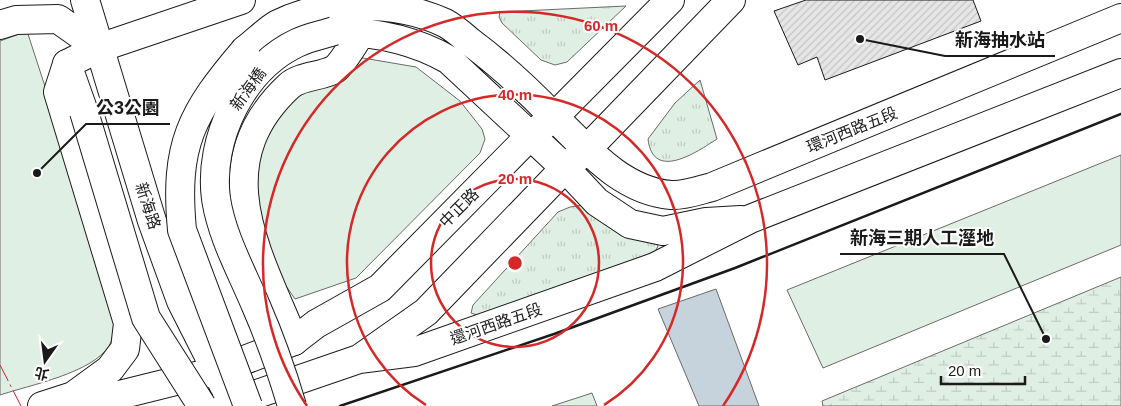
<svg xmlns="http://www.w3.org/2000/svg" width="1121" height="406" viewBox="0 0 1121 406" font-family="Helvetica,'Noto Sans TC',sans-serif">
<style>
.grass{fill:url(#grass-tufts);stroke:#6a6a6a}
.wetland{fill:url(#wetland-marsh);stroke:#6a6a6a}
.park{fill:#e0efe3;stroke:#6a6a6a}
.water{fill:#c6d2dc;stroke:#6a6a6a}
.building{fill:url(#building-hatch);stroke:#1a1a1a}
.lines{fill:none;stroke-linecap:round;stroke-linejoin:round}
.minor-casing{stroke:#1a1a1a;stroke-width:30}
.major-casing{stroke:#1a1a1a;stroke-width:30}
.minor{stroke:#fff;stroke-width:28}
.major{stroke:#fff;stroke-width:28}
.major-bridge-casing{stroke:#1a1a1a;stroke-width:30;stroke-linecap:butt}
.major-bridge{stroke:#fff;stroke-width:28}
.wall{stroke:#1a1a1a;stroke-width:2.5}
.power{stroke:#c62828;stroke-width:1;stroke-dasharray:18 4 2.5 4;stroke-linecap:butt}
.ring{fill:none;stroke:#d62828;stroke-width:2.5}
.labels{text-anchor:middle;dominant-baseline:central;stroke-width:4;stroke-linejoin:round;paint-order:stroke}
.street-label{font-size:16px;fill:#1a1a1a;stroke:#fff}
.centre{fill:#d62828;stroke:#fff;stroke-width:2.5}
.ring-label{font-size:15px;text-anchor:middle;font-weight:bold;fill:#d62828;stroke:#fff;stroke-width:4;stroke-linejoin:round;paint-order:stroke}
.leader{fill:none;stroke:#1a1a1a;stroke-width:2}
.callout-dot{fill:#1a1a1a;stroke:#fff;stroke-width:2}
.callout-label{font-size:18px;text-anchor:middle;font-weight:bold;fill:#1a1a1a;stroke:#fff;stroke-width:4;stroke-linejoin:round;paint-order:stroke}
</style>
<defs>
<pattern id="grass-tufts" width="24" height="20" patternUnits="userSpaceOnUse" patternTransform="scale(1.25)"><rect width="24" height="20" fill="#e0efe3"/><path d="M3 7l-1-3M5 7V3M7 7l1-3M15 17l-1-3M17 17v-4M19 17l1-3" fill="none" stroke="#c0ccc2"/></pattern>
<pattern id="wetland-marsh" width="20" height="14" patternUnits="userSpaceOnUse" patternTransform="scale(1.25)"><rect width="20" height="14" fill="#e0efe3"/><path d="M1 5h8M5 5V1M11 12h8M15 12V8" fill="none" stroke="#c0ccc2"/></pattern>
<pattern id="building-hatch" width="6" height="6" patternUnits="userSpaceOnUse" patternTransform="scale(1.25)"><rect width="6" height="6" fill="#e6e6e6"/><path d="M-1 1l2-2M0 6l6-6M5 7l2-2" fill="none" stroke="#c5c5c5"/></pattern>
</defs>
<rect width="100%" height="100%" fill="#fff"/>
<path class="grass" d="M626 6 567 62 555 65 541 60 502 23 499 17 500 12Z
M700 80 717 139C697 152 653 182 648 139L675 103Z
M583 205 654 241 658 246 655 252 477 315 471 313 473 305 558 212 570 207Z"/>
<path class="wetland" d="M1121 277V406H823L822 401Z"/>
<path class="park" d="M27 31 117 308C115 321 115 335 109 346 92 373 30 385 0 395V41Z
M363 58 416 67 460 101 482 129 485 139 480 153 356 278 295 299 275 270 261 218 254 173 261 135 314 78Z
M1121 155V245L823 368 787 290Z
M592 393 597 406H552Z"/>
<path class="water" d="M716 289 759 406H699L658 309Z"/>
<path class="building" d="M806 0H973L981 21 825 80 817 57 798 65 774 11Z"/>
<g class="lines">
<g class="minor-casing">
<path id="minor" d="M85 0 152 221 181 301 224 386
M0 25 16 20 58 19 99 48
M67 64 58 92 128 323 125 349 110 369 73 396
M362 357 426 312 565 168 597 202 630 224 663 231 706 222 741 220
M42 406 73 396 91 402 216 371 294 341 316 324 380 288 530 136 554 117C587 149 622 191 671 195 684 196 700 190 712 187L1121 18
M222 406 359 359 414 352 655 267 750 219 1121 73"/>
</g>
<g class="major-casing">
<path id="major" d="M334 31C375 32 413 39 449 60L565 168 587 149 731 0
M245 50C256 42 267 30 278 24 327 0 395 0 445 23 453 27 462 35 469 41 500 64 528 90 554 117L670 0
M84 112 67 64 99 48 241 0
M294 341C258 253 204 165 289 86 301 75 322 77 335 69 343 63 356 40 362 31"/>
</g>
<use href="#minor" class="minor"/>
<use href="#major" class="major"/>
<g class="major-bridge-casing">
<path id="major-bridge" d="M245 50C191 113 174 145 182 230L248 406
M84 112 146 318 202 406
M292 406C282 372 270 338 256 306 241 270 222 237 216 199 208 139 242 69 297 43 309 37 322 35 334 31"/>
</g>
<use href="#major-bridge" class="major-bridge"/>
<path class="wall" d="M340 406 554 334 735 268 1121 114"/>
<path class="power" d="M0 365 21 406"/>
</g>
<g class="ring">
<circle cx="515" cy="263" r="84"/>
<path d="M426 405A168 168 0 1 1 604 405"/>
<path d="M307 406A252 252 0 1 1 723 406"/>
</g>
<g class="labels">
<g class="street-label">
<text transform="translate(248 89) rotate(-54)">新海橋</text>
<text transform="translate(852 130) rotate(-22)">環河西路五段</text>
<text transform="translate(148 206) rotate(72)">新海路</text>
<text transform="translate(459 208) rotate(-45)">中正路</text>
<text transform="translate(496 324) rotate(-19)">還河西路五段</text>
</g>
</g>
<circle cx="515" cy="263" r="8" class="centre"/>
<g class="ring-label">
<text x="601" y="31">60 m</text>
<text x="515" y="100">40 m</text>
<text x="515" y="184">20 m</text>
</g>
<path class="leader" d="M860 39L945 56H1055M37 173L86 124H170M1046 339L1004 254H840"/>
<g class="callout-dot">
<circle cx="860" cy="39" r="5"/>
<circle cx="37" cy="173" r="5"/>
<circle cx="1046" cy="339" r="5"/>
</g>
<g class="callout-label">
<text x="1000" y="46">新海抽水站</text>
<text x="128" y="114">公3公園</text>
<text x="922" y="244">新海三期人工溼地</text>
</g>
<g transform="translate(45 361) rotate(194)" stroke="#ffffff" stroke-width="4" paint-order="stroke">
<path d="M0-4L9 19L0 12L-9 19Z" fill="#1a1a1a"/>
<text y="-8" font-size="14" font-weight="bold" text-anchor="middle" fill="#1a1a1a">北</text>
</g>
<path d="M941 376v8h84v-8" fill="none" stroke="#1a1a1a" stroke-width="2.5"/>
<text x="948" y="376" font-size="15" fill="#1a1a1a" stroke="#ffffff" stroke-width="4" paint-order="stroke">20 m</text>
</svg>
